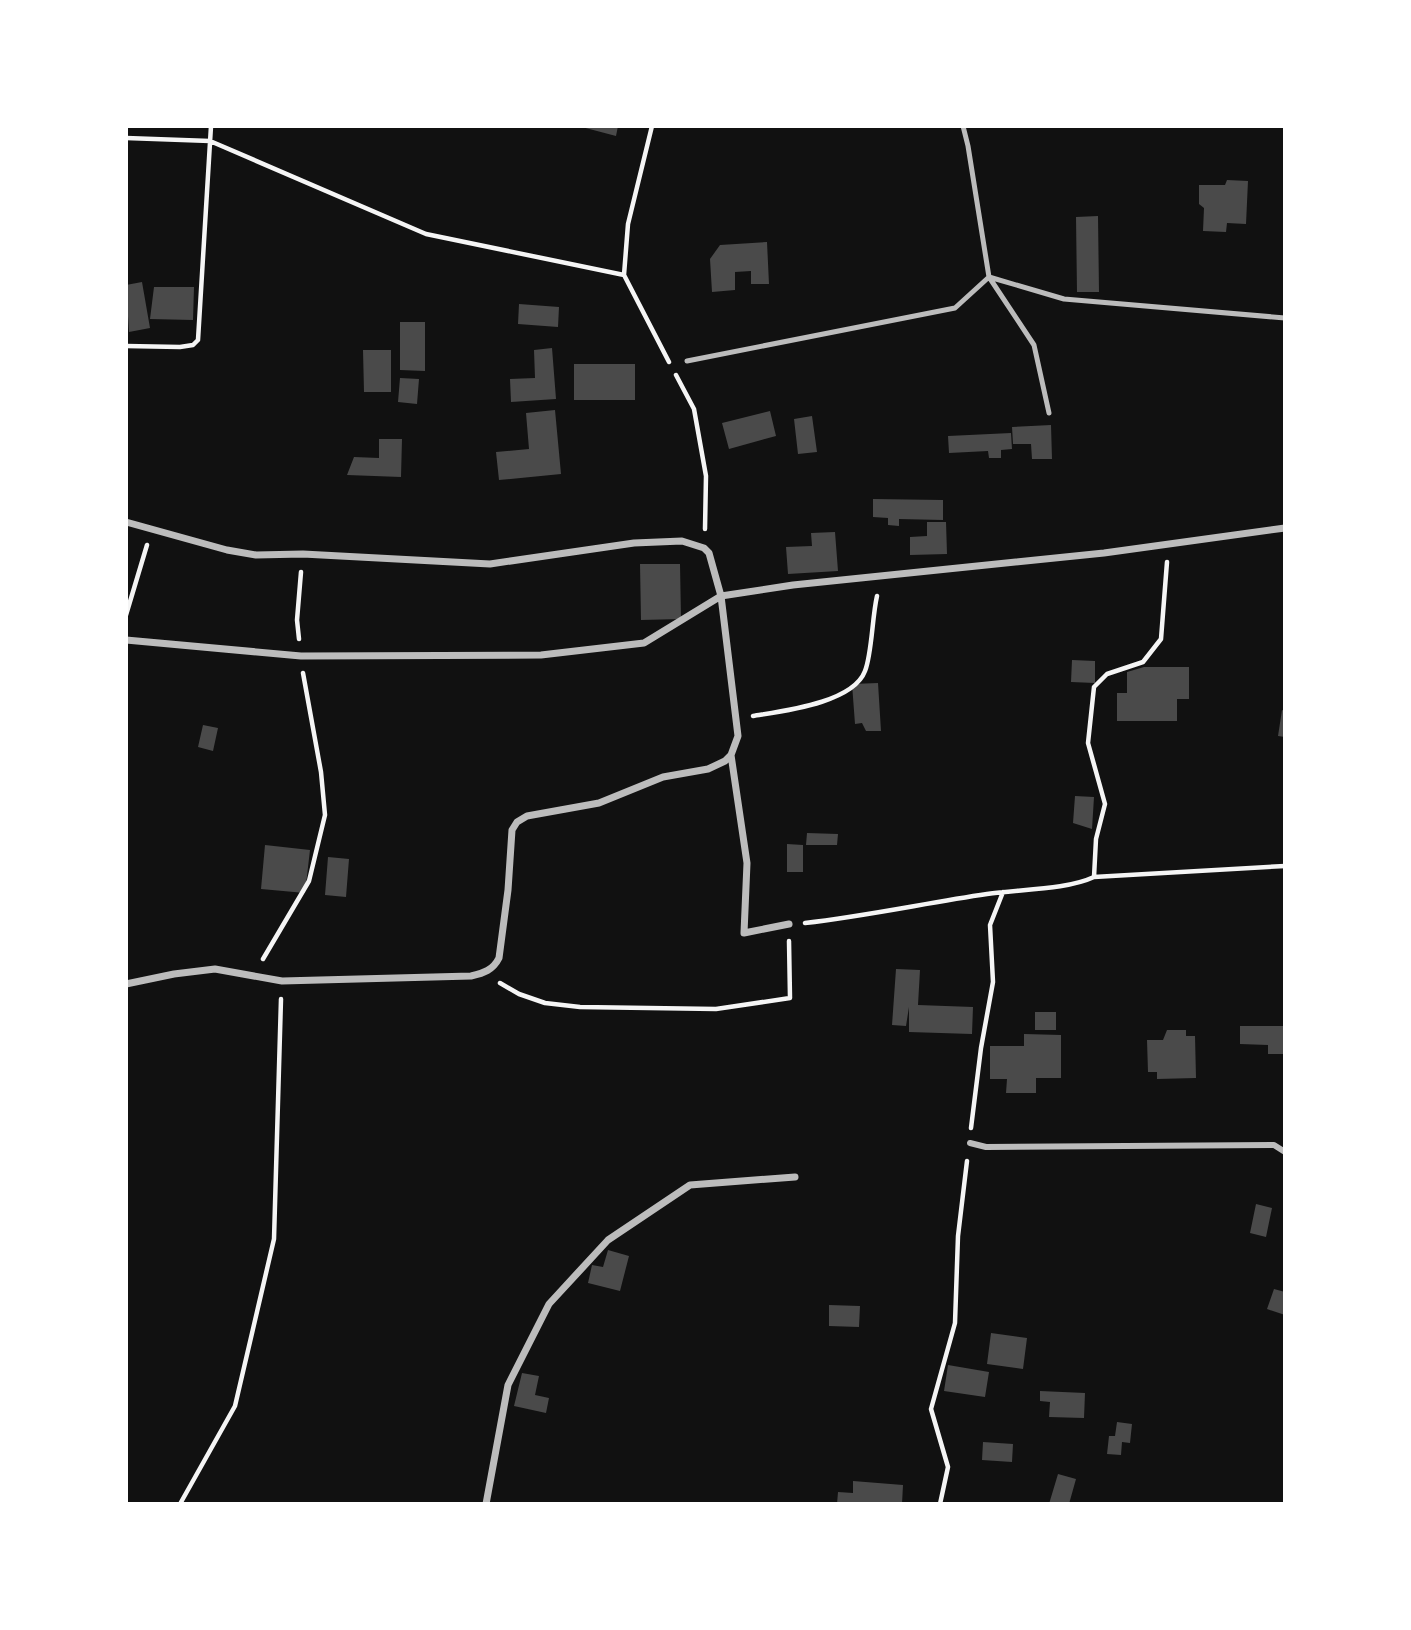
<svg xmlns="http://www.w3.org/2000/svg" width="1411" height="1630" viewBox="0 0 1411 1630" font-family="'DM Sans',sans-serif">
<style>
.building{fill:#4a4a4a}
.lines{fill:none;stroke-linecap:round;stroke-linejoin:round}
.path{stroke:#f5f5f5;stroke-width:4.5}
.service{stroke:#bcbcbc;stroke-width:5}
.pedestrian{stroke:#bcbcbc;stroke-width:6}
.minor{stroke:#bcbcbc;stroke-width:7}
</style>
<rect width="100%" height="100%" fill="#111"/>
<path class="building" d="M578 126H618L616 136Z
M1227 180 1248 181 1246 224 1227 223 1226 232 1203 231 1204 208 1199 204V185H1225Z
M1098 216 1099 292H1077L1076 217Z
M767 242 769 284H751V271L735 272V290L712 292 710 259 720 245Z
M142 282 150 328 129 332 126 285Z
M154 287H194L193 320 150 319Z
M519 304 559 307 558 327 518 324Z
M400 322H425V371L400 370Z
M552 348 556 399 511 402 510 379 535 378 534 350Z
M363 350H391V392H364Z
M574 364H635V400H574Z
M400 378 419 379 417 404 398 402Z
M555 410 561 474 499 480 496 452 529 449 526 413Z
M770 411 776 436 729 449 722 423Z
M812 416 817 452 798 454 794 419Z
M1051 425 1052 459H1032L1031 444H1013L1012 427Z
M1011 433 1012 449 1001 450V458H989L988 451 949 453 948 436Z
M379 439H402L401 477 347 475 354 457 379 458Z
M873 499 943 500V520L899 519V526L888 525V518L873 517Z
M927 522H946L947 554 910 555V537L927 536Z
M835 532 838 571 788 574 786 547 812 546 811 533Z
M640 564H680L681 619 641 620Z
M1072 660 1095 661V683L1071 682Z
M1144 667H1189V699H1177V721H1117V693H1127V672Z
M878 683 881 731H866L862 723 855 724 852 684Z
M1282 710 1285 711V737L1278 736Z
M203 725 218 728 213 751 198 747Z
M1075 796 1094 797 1092 829 1073 823Z
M807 833 838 834 837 845H806Z
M787 844 803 845V872H787Z
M265 845 310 850 305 893 261 889Z
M328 857 349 859 346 897 325 895Z
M896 969 920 970 918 1005 973 1007 972 1034 909 1032V1007L906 1026 892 1025Z
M1035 1012H1056V1030H1035Z
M1240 1026H1285V1054H1268V1045L1240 1044Z
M1167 1030H1186V1036H1195L1196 1078 1157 1079V1072H1148L1147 1040H1163Z
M1024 1034 1061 1035V1078H1036V1093H1006L1007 1079H990V1046H1024Z
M1256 1204 1272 1208 1266 1237 1250 1233Z
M608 1250 629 1256 620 1291 588 1283 592 1265 603 1267Z
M1274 1289 1285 1292V1315L1267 1309Z
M829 1305 860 1306 859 1327 829 1326Z
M991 1333 1027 1338 1023 1369 987 1364Z
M948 1365 989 1372 985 1397 944 1391Z
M522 1373 539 1376 535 1395 549 1398 546 1413 514 1406Z
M1040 1391 1085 1393 1084 1418 1049 1417 1050 1402 1040 1401Z
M1117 1422 1132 1424 1130 1443 1122 1442 1121 1455 1107 1454 1109 1436H1115Z
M983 1442 1013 1444 1012 1462 982 1460Z
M1058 1474 1076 1479 1069 1504H1049Z
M853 1481 903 1485 902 1504H837L838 1492 853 1493Z"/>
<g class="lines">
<path class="path" d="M652 126 628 224 624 275 669 362
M126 138 210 141 426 234 624 275
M126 346 180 347 193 345 198 340 211 126
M676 375 694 409 706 476 705 529
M126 615 147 545
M299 639 297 620 301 572
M753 716C783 711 853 703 865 671 872 653 872 618 877 596
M1094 877 1285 866
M805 923C866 916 926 903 987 894 1020 889 1066 890 1094 877L1096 839 1105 804 1088 743 1094 687 1107 674 1143 662 1161 639 1167 562
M263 959 309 881 325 815 321 772 303 673
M500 983 519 994 545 1003 580 1007 716 1009 790 998 789 941
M971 1128 981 1048 993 982 990 925 1003 892
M180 1504 235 1406 274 1239 281 999
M940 1504 948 1467 931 1409 955 1323 958 1236 967 1161"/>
<path class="service" d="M963 126 968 146 989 277 1034 345 1049 413
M687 361 955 308 989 277 1064 299 1285 318"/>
<path class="pedestrian" d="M970 1143 986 1147 1274 1145 1285 1152"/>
<path class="minor" d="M126 522 227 550 256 555 303 554 490 564 634 543 682 541 704 548 709 553 721 596 738 736 731 755 725 761 708 769 663 777 599 803 527 816 517 822 512 830 508 890 499 958C493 970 484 973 471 976L282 981 215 969 174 974 126 984
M126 640 301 656 541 655 644 643 721 596 793 585 1104 553 1285 528
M731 755 747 863 744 933 789 924
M486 1504 508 1385 549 1304 608 1240 690 1185 795 1177"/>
</g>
<rect width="1411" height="1630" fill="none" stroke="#ffffff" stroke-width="256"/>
</svg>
